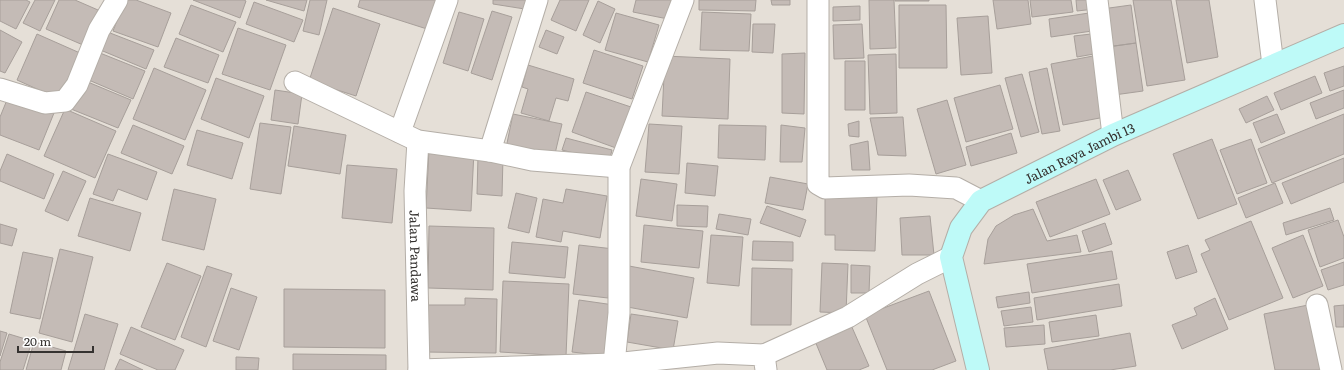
<svg xmlns="http://www.w3.org/2000/svg" width="1344" height="370" viewBox="0 0 1344 370" font-family="Literata,serif">
<style>
.building{fill:#c4bbb6;stroke:#a79f9a}
.lines{fill:none;stroke-linecap:round;stroke-linejoin:round}
.street-casing{stroke:#b4aea7;stroke-width:23}
.secondary-casing{stroke:#b4aea7;stroke-width:24}
.street{stroke:#fff;stroke-width:21}
.secondary{stroke:#befaf8;stroke-width:22}
.labels{text-anchor:middle;dominant-baseline:central;stroke-width:3;stroke-linejoin:round;paint-order:stroke}
.street-label{font-size:13px;fill:#353230;stroke:#fff}
</style>
<rect width="100%" height="100%" fill="#e5dfd7"/>
<path class="building" d="M0 0H26L30 2 16 29 0 21Z
M35 0H55L40 31 23 23Z
M59 0H75L98 10 83 45 46 29Z
M125 0H136L171 13 158 47 113 31Z
M193 0H244L246 1 240 18Z
M266 0H307L304 11Z
M310 0H327L319 35 303 31Z
M360 0H436L427 29 358 7Z
M493 0H532L531 10 493 4Z
M560 0H589L576 31 551 20Z
M636 0H672L668 19 633 12Z
M699 0H756L755 11 699 10Z
M771 0H790V5H772Z
M869 0H894L896 48 870 49Z
M895 0H929V1H895Z
M993 0H1028L1031 24 997 29Z
M1030 0H1071L1073 12 1032 17Z
M1076 0H1094L1095 9 1077 11Z
M1133 0H1171L1185 80 1147 86Z
M1176 0H1209L1218 57 1187 63Z
M598 1 615 9 600 43 583 35Z
M254 2 303 20 294 42 246 24Z
M191 5 236 22 223 52 179 34Z
M899 5H946L947 68H899Z
M1131 5 1136 43 1107 47 1102 9Z
M860 6V20L833 21V7Z
M333 8 380 24 356 96 309 81Z
M492 11 512 17 492 80 471 73Z
M459 12 484 19 468 71 443 63Z
M702 12 751 14 749 51 700 50Z
M616 13 659 25 648 62 605 50Z
M1089 13 1092 31 1051 37 1049 19Z
M988 16 992 73 961 75 957 18Z
M753 24H775L773 53 752 52Z
M862 24 864 58 834 59 833 25Z
M238 28 286 45 270 90 222 74Z
M0 30 22 42 5 73 0 71Z
M546 30 564 37 557 54 539 47Z
M105 31 154 50 146 69 98 49Z
M37 34 80 53 59 99 17 80Z
M1091 34 1094 54 1077 57 1074 36Z
M176 38 219 55 208 83 164 67Z
M1136 43 1143 91 1114 95 1107 47Z
M594 50 643 66 632 99 583 83Z
M95 51 145 71 133 99 84 78Z
M805 53 804 114 782 113V54Z
M896 54 897 113 870 114 868 55Z
M665 56 730 59 728 119 662 116Z
M1093 56 1105 117 1063 125 1051 64Z
M845 61H865V110H845Z
M528 65 574 79 568 101 556 98 549 121 521 113 528 89 522 87Z
M1344 66V86L1330 91 1324 73Z
M154 68 206 90 185 140 133 119Z
M1047 68 1060 131 1042 134 1029 72Z
M1022 74 1039 132 1021 137 1005 78Z
M1315 76 1322 93 1281 110 1274 93Z
M216 78 264 96 249 138 201 119Z
M83 80 131 100 118 128 71 109Z
M1000 85 1013 129 966 142 954 98Z
M275 90 302 94 298 124 271 120Z
M1344 90V108L1316 119 1310 103Z
M586 92 631 107 616 148 572 132Z
M9 95 54 113 39 150 0 135V117Z
M1267 96 1274 110 1246 123 1239 109Z
M947 100 966 165 936 174 917 109Z
M65 109 116 131 95 178 44 156Z
M513 114 562 124 554 158 506 148Z
M1277 114 1285 133 1261 143 1253 123Z
M1344 114V154L1272 183 1258 149Z
M903 117 906 156 878 155 870 118Z
M859 121V137L849 136 848 124Z
M260 123 291 127 281 194 250 189Z
M649 124 682 126 679 174 645 172Z
M133 125 184 146 172 174 121 153Z
M719 125 766 126 765 160 718 158Z
M781 125 805 128 802 162H780Z
M294 126 346 135 340 174 288 166Z
M197 130 243 143 232 179 187 165Z
M1011 133 1017 153 971 166 966 147Z
M566 138 612 150 609 162 562 150Z
M1212 139 1237 204 1198 219 1173 154Z
M1251 139 1267 183 1237 194 1220 150Z
M868 141 870 170H852L850 145Z
M429 149 474 151 471 211 426 208Z
M7 154 54 174 44 199 0 181V171Z
M108 154 157 172 147 200 118 189 113 201 93 194Z
M478 156 503 157 502 196 477 194Z
M1344 158V182L1291 204 1282 183Z
M687 163 718 166 715 196 685 193Z
M347 165 397 169 392 223 342 218Z
M1128 170 1141 200 1116 210 1103 180Z
M63 171 86 181 68 221 45 211Z
M770 177 808 184 803 210 765 203Z
M641 179 677 184 672 221 636 216Z
M1096 179 1110 214 1050 237 1036 202Z
M1275 183 1283 203 1246 218 1238 198Z
M174 189 216 199 204 250 162 240Z
M566 189 607 196 600 238 563 231 561 242 536 237 543 199 563 203Z
M516 193 537 198 529 233 508 228Z
M825 195 877 196 875 251 835 250V235H825Z
M90 198 141 213 130 251 78 236Z
M677 205 708 206 707 227 677 226Z
M767 206 806 220 800 237 760 223Z
M1330 208 1334 220 1286 235 1283 223Z
M1033 209 1047 241 1077 235 1081 252 984 264 988 239 996 226 1014 215Z
M719 214 751 219 748 235 716 229Z
M930 216 934 255H902L900 218Z
M1338 220 1344 237V258L1320 267 1308 230Z
M1251 221 1283 298 1229 320 1201 254 1210 250 1205 240Z
M1105 223 1112 244 1089 252 1082 231Z
M0 224 17 229 12 246 0 243Z
M644 225 703 231 699 268 641 262Z
M429 226 494 228 493 290 428 288Z
M711 235 743 237 739 286 707 283Z
M1303 235 1323 286 1293 298 1272 248Z
M753 241 793 242V261L752 260Z
M512 242 568 247 565 278 509 273Z
M579 245 614 249 608 298 573 294Z
M1188 245 1197 272 1176 279 1167 252Z
M60 249 93 257 72 342 39 333Z
M1112 251 1117 279 1032 293 1027 264Z
M23 252 53 258 40 319 10 313Z
M1344 262V285L1328 290 1321 270Z
M167 263 201 276 175 340 141 327Z
M822 263 848 264 846 313 820 312Z
M851 265 870 266 869 293H851Z
M207 266 232 274 206 347 181 337Z
M629 266 694 278 687 318 622 306Z
M752 268 792 269 791 325H751Z
M503 281 569 284 566 356 500 352Z
M1119 284 1122 306 1037 320 1034 298Z
M231 288 257 297 239 350 213 341Z
M284 289 385 290V348L284 347Z
M929 291 956 361 932 370H887L865 315Z
M1029 292 1030 303 998 308 996 297Z
M465 298 497 299 496 353 425 352V305H465Z
M1215 298 1228 329 1182 349 1172 325 1197 315 1194 308Z
M579 300 614 305 606 356 572 352Z
M1308 305 1321 370H1275L1264 314Z
M1344 305V327H1336L1334 306Z
M1031 307 1033 322 1004 326 1001 311Z
M85 314 118 324 104 370H68Z
M631 314 678 321 673 350 627 342Z
M1096 315 1099 336 1052 342 1049 322Z
M851 325 869 366 859 370H827L815 341Z
M1044 325 1045 344 1006 347 1004 328Z
M131 327 184 350 175 370H158L120 354Z
M0 331 7 333 0 356Z
M1130 333 1136 366 1110 370H1048L1044 349Z
M9 334 32 341 23 370H0V362Z
M34 342 66 351 61 370H26Z
M293 354 386 355V370H293Z
M236 357 259 358 258 370H236Z
M120 359 143 370H115Z"/>
<g class="lines">
<g class="street-casing">
<g id="street">
<path d="M818 0V184L825 188 909 185 956 188 981 201"/>
<path d="M1097 0 1113 135"/>
<path d="M1265 0 1273 65"/>
<path d="M295 82 418 141 490 151 532 160 619 167"/>
<path d="M0 89 45 103 65 101 77 85 99 30 117 0"/>
<path d="M400 132 447 0"/>
<path id="s1" d="M418 141 415 191 419 370"/>
<path d="M490 151 537 0"/>
<path d="M1317 305 1331 370"/>
<path d="M764 355 848 317 917 274 951 257"/>
<path d="M614 364 619 313V167L683 0"/>
<path d="M419 370 614 364 718 353 764 355 766 370"/>
</g>
</g>
<g class="secondary-casing">
<g id="secondary">
<path id="s2" d="M978 370 951 257 961 228 981 201 1113 135 1344 35"/>
</g>
</g>
<use href="#street" class="street"/>
<use href="#secondary" class="secondary"/>
</g>
<g class="labels">
<g class="street-label">
<text stroke="none"><textPath href="#s2" startOffset="290">Jalan Raya Jambi 13</textPath></text>
<text stroke="none"><textPath href="#s1" startOffset="115">Jalan Pandawa</textPath></text>
</g>
</g>
<path d="M18 346v6h75v-6" fill="none" stroke="#353230" stroke-width="2"/>
<text x="24" y="346" font-size="12" fill="#353230" stroke="#ffffff" stroke-width="3" paint-order="stroke">20 m</text>
</svg>
